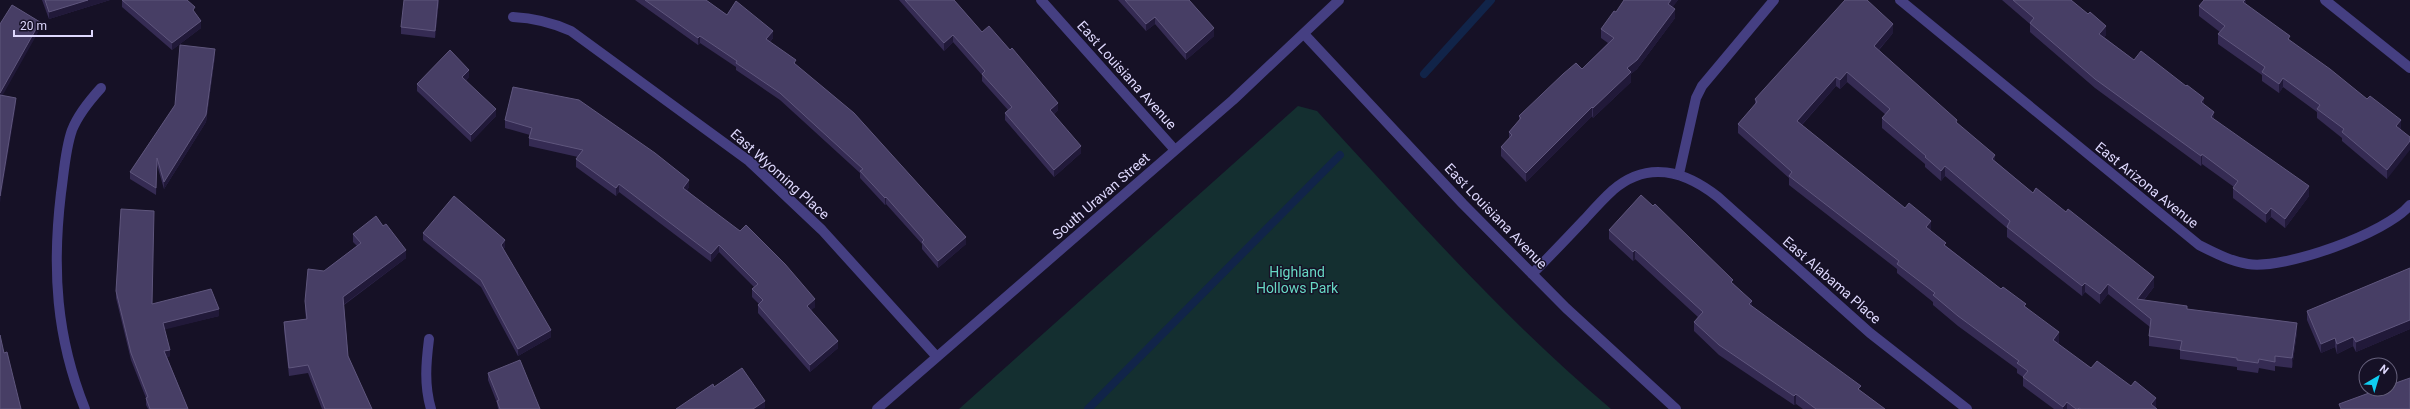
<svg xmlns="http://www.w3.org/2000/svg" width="2410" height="409" viewBox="0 0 2410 409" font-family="Roboto,sans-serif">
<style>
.green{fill:#142f30}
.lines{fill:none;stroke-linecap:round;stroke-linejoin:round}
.stream{stroke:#112449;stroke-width:8}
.minor{stroke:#453f82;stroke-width:10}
.wall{fill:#352b53}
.shaded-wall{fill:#211939}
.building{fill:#473e65;stroke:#5f567d}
.labels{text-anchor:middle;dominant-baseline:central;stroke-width:3;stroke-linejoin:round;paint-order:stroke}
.street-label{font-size:14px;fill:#ded8fd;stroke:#161126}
.park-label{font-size:14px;fill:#67d9c4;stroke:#161126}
</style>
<rect width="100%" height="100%" fill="#161126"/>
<path class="green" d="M1298 106 1317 111C1411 213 1504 319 1611 409H959Z"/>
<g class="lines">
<path class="stream" d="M1424 74 1491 0
M1088 409 1340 155"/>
<path class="minor" d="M1041 0 1175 150
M1900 0 2199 245C2215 253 2230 261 2248 264 2284 270 2387 233 2410 205
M2325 0 2410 68
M513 17C534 18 551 22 571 31L749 161 822 230 937 357
M1304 34 1463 204 1566 308 1676 409
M1679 174 1696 98 1702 86 1774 0
M1532 274C1550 256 1568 237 1585 219 1594 209 1603 199 1613 190 1648 160 1685 171 1718 197L1870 333 1967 409
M429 339C426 363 424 385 431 409
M85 409C56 337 52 269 61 193 64 173 65 150 72 130 78 115 90 100 101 88
M877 409 1233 100 1339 0"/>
</g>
<path class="wall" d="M42 0H110L49 19Z
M122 0 195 13 201 28 172 50 122 7Z
M439 0 435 38 401 34V27Z
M635 0H706L727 15 773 38 770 42 796 65 966 244 938 268 922 249V244L886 204 885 205 860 178V173L780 100 736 70V67L700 43 698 45Z
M899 0H954L982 32 1058 110 1054 114 1081 153 1054 177 1005 120V113L1008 110 982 81V75L953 42 944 51Z
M1118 0H1189L1214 36 1186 60 1155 24 1146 31Z
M1678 0 1672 7 1675 18 1637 69 1631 74V82L1593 118 1592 116 1526 182 1501 156V147L1509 139V132L1519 120V116L1582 69 1608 43 1601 38V29L1616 12Z
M2002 0H2071L2106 35 2104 37 2134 60 2204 105 2214 119 2309 196 2285 228 2271 217 2266 223 2233 198V188L2234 187 2202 164 2201 166 2095 88 2030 32V24Z
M2246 0V5L2401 129 2387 179 2342 141V138L2317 118V112L2283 87 2279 93 2262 81V75L2218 44V34L2220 32 2199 16V6Z
M1893 33 1879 50 1957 123 1995 161 2033 193 2154 287 2144 300 2297 332 2292 368 2275 366V371L2259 368 2258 373 2237 370V367L2180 359V350L2149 346V336L2150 327 2108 294 2100 304 2085 292 2082 296 2007 237V228L1945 176 1941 181 1925 167V164L1882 128V118L1886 115 1847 82 1840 89 1836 86 1802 125 1931 230V231L1946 246 2001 289 2026 307 2059 341 2058 344 2091 368 2156 408 2157 409H2054L2023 386V377L2017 373V369L1958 326 1933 305V302L1897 273V269L1789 185V178L1738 133V124L1755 105V99Z
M215 56 206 122 164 189 157 165 156 195 130 179V172Z
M469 77 466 80 496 116 471 142 417 91V84Z
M513 87 689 187 687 190 815 307 811 310 838 348 810 372 758 313V305L759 304 752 297V289L754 287 719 252 711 262 619 192 616 196 576 167V159L578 157 529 146V138L530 135 505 128V120Z
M1609 230 1733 283 1752 307 1861 391 1885 409H1803L1796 404 1794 405 1719 355 1694 331V322L1698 317 1635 259 1633 261 1609 239Z
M423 233 505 247 503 249 551 337 518 356 481 287 423 240Z
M353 234 406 258 344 305 348 356 372 409H322L308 373 289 376 284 330V322L306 319 305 309V301L324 271 357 246 353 242Z
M2410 268V329L2356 352 2353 346 2337 354 2335 347 2321 353 2307 320V311Z
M116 291 152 304 219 316 164 329 170 356 167 357 188 409H148L146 405V398L131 360 116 298Z
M488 373 540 409H498L497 403 488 380Z"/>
<path class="shaded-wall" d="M88 0H110L49 19V12Z
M438 0H439L435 38V31Z
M1671 0H1678L1668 14V4Z
M2245 0H2246V7L2243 2Z
M1675 9V18L1637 69 1631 74V82L1593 118V108L1627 68Z
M1155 17V24L1146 31V24Z
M201 21V28L172 50V43Z
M40 22V29L0 100V93Z
M1893 24V33L1874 55V46Z
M2106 26V35L2099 43V34Z
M1214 28V36L1186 60V53Z
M773 31V38L766 46V39Z
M953 35V42L944 51V43Z
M700 36V43L698 45V38Z
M215 49V56L206 122 164 189V182Z
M469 70V77L462 84V77Z
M1847 72V82L1840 89V80Z
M1836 77V86L1797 130V121Z
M2283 78V87L2279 93V84Z
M16 98V105L0 203V196Z
M2204 98V107L2201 102Z
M1058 103V110L1050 117V110Z
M1592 107V116L1526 182V173Z
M496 109V116L471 142V135Z
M2214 112V122L2211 117Z
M2401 120V129L2396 136V126Z
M2410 141V150L2387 179V170Z
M1081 146V153L1054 177V170Z
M2202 154V164L2201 166V156Z
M1995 155V165L1992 159Z
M1945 166V176L1941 181V171Z
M689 180V187L683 195V188Z
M619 184V192L616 196V188Z
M2309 186V196L2285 228V219Z
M886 197V204L885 205V198Z
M2271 208V217L2266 223V214Z
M1931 221V230L1926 237V227Z
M966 237V244L938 268V261Z
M505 240V247L501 252V245Z
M719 245V252L711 262V254Z
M406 250V258L343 305V297Z
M1635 250V259L1633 261V252Z
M2154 277V287L2137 308V299Z
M2085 283V292L2082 296V286Z
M2108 284V294L2100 304V294Z
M815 299V307L807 314V306Z
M1752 301V311L1749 304Z
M219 309V316L163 330V323Z
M2410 320V329L2356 352V342Z
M2297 323V332L2292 368V358Z
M551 330V337L518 356V349Z
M2059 332V341L2053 350V340Z
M2353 337V346L2337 354V344Z
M2335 338V347L2321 353V344Z
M838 341V348L810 372V365Z
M170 350V356L164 358V351Z
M1796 394V404L1794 405V396Z
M2156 398V408L2155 409 2151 404Z
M765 401V408L763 409H753Z
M2067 402V409H2063V407Z"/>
<path class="building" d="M45 0H88L49 12Z
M122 0H187L195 7 193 10 201 21 172 43Z
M404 0H438L435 31 401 27Z
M645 0H706L727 15 736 1 773 31 766 39 796 60 794 63 854 113 966 237 938 261 922 242 924 240 886 197 885 198 860 171 863 169 780 93 736 63 737 61 700 36 698 38Z
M905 0H954L982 32 989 26 1010 50 1012 48 1058 103 1050 110 1081 146 1054 170 1005 113 1012 107 982 74 985 71 953 35 944 43Z
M1125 0H1189L1214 28 1186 53 1155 17 1146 24Z
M1624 0H1671L1668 4 1675 9 1637 60 1627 68 1631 72 1593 108 1592 107 1526 173 1501 147 1512 135 1509 132 1521 118 1519 116 1563 74 1576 63 1582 69 1614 38 1601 29 1614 11 1616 12Z
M1845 0H1867L1893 24 1874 46 1957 120 1956 122 1995 155 1992 159 2033 193 2036 188 2066 212 2068 209 2154 277 2137 299 2187 306V309L2297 323 2292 358 2275 356V362L2259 359 2258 363 2237 360V358L2180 350 2182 341 2149 336 2151 319 2108 284 2100 294 2085 283 2082 286 2007 227 2010 221 1945 166 1941 171 1925 157 1926 156 1882 118 1890 109 1847 72 1840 80 1836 77 1797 121 1905 208 1909 203 1931 221 1926 227 1946 243 1944 245 2001 289 2003 287 2026 304 2024 306 2059 332 2053 340 2091 368 2097 361 2131 386 2135 381 2156 398 2151 404 2157 409H2081L2079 408 2078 409H2076L2067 402 2063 407 2023 377 2028 371 2017 363 2019 361 1958 316 1933 295 1935 293 1897 264 1899 261 1789 176 1792 172 1738 124 1757 102 1755 99Z
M2013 0H2071L2088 14 2090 12 2106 26 2099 34 2134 60 2141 51 2186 86 2187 85 2204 98 2201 102 2214 112 2211 117 2309 186 2285 219 2271 208 2266 214 2233 188 2238 181 2202 154 2201 156 2095 79 2030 23 2034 18Z
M2204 0H2245L2243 2 2290 36 2288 39 2330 69 2367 99 2370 96 2401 120 2396 126 2410 137V141L2387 170 2342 132 2344 129 2317 109 2320 105 2283 78 2279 84 2262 72 2265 67 2218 34 2225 26 2199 6Z
M12 5 40 22 0 93V24Z
M180 45 215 49 206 115 164 182 157 158 156 188 130 172 175 105Z
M450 50 469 70 462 77 496 109 471 135 417 84Z
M513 87 579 100 655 153 689 180 683 188 740 231 746 225 785 264 815 299 807 306 838 341 810 365 758 305 763 300 752 289 758 284 719 245 711 254 619 184 616 188 576 159 583 150 529 138 532 128 505 120Z
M0 95 16 98 0 196Z
M1641 195 1653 206 1655 204 1733 280 1731 282 1752 301 1749 304 1861 386 1858 389 1885 409H1816L1796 394 1794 396 1719 345 1694 322 1703 312 1635 250 1633 252 1609 230Z
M454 196 505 240 501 245 551 330 518 349 481 280 423 233Z
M121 209 154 211 152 304 211 289 219 309 163 323 170 350 164 351 188 409H150L146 398 148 397 131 353 116 291Z
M376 216 383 226 386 224 406 250 343 297 348 356 372 409H325L308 365 289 368 284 322 307 319 305 301 308 269 324 271 361 243 353 234Z
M2410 268V320L2356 342 2353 337 2337 344 2335 338 2321 344 2307 311Z
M0 335 4 353 7 352 21 409H0Z
M520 360 540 409H500L497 401 499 400 488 373Z
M742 368 765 401 753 409H676L713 384 714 387Z
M2410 378V409H2341L2339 404 2380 389H2390V385Z"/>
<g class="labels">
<g class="street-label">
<text transform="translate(1127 75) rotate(48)">East Louisiana Avenue</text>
<text transform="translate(780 174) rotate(42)">East Wyoming Place</text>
<text transform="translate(2147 185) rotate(39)">East Arizona Avenue</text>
<text transform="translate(1101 196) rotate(-41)">South Uravan Street</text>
<text transform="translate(1496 216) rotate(46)">East Louisiana Avenue</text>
<text transform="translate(1832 280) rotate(41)">East Alabama Place</text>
</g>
<g class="park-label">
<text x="1297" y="272">Highland<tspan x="1297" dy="16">Hollows Park</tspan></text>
</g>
</g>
<g transform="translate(2378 377) rotate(38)"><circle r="19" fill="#161126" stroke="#66617c"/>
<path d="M0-3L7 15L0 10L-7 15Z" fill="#0fcdf1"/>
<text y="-6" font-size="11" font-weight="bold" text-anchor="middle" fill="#ded8fd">N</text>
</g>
<path d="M14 30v6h78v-6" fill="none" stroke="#ded8fd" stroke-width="2"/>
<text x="20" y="30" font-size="12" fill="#ded8fd" stroke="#161126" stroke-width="3" paint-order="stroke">20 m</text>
</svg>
